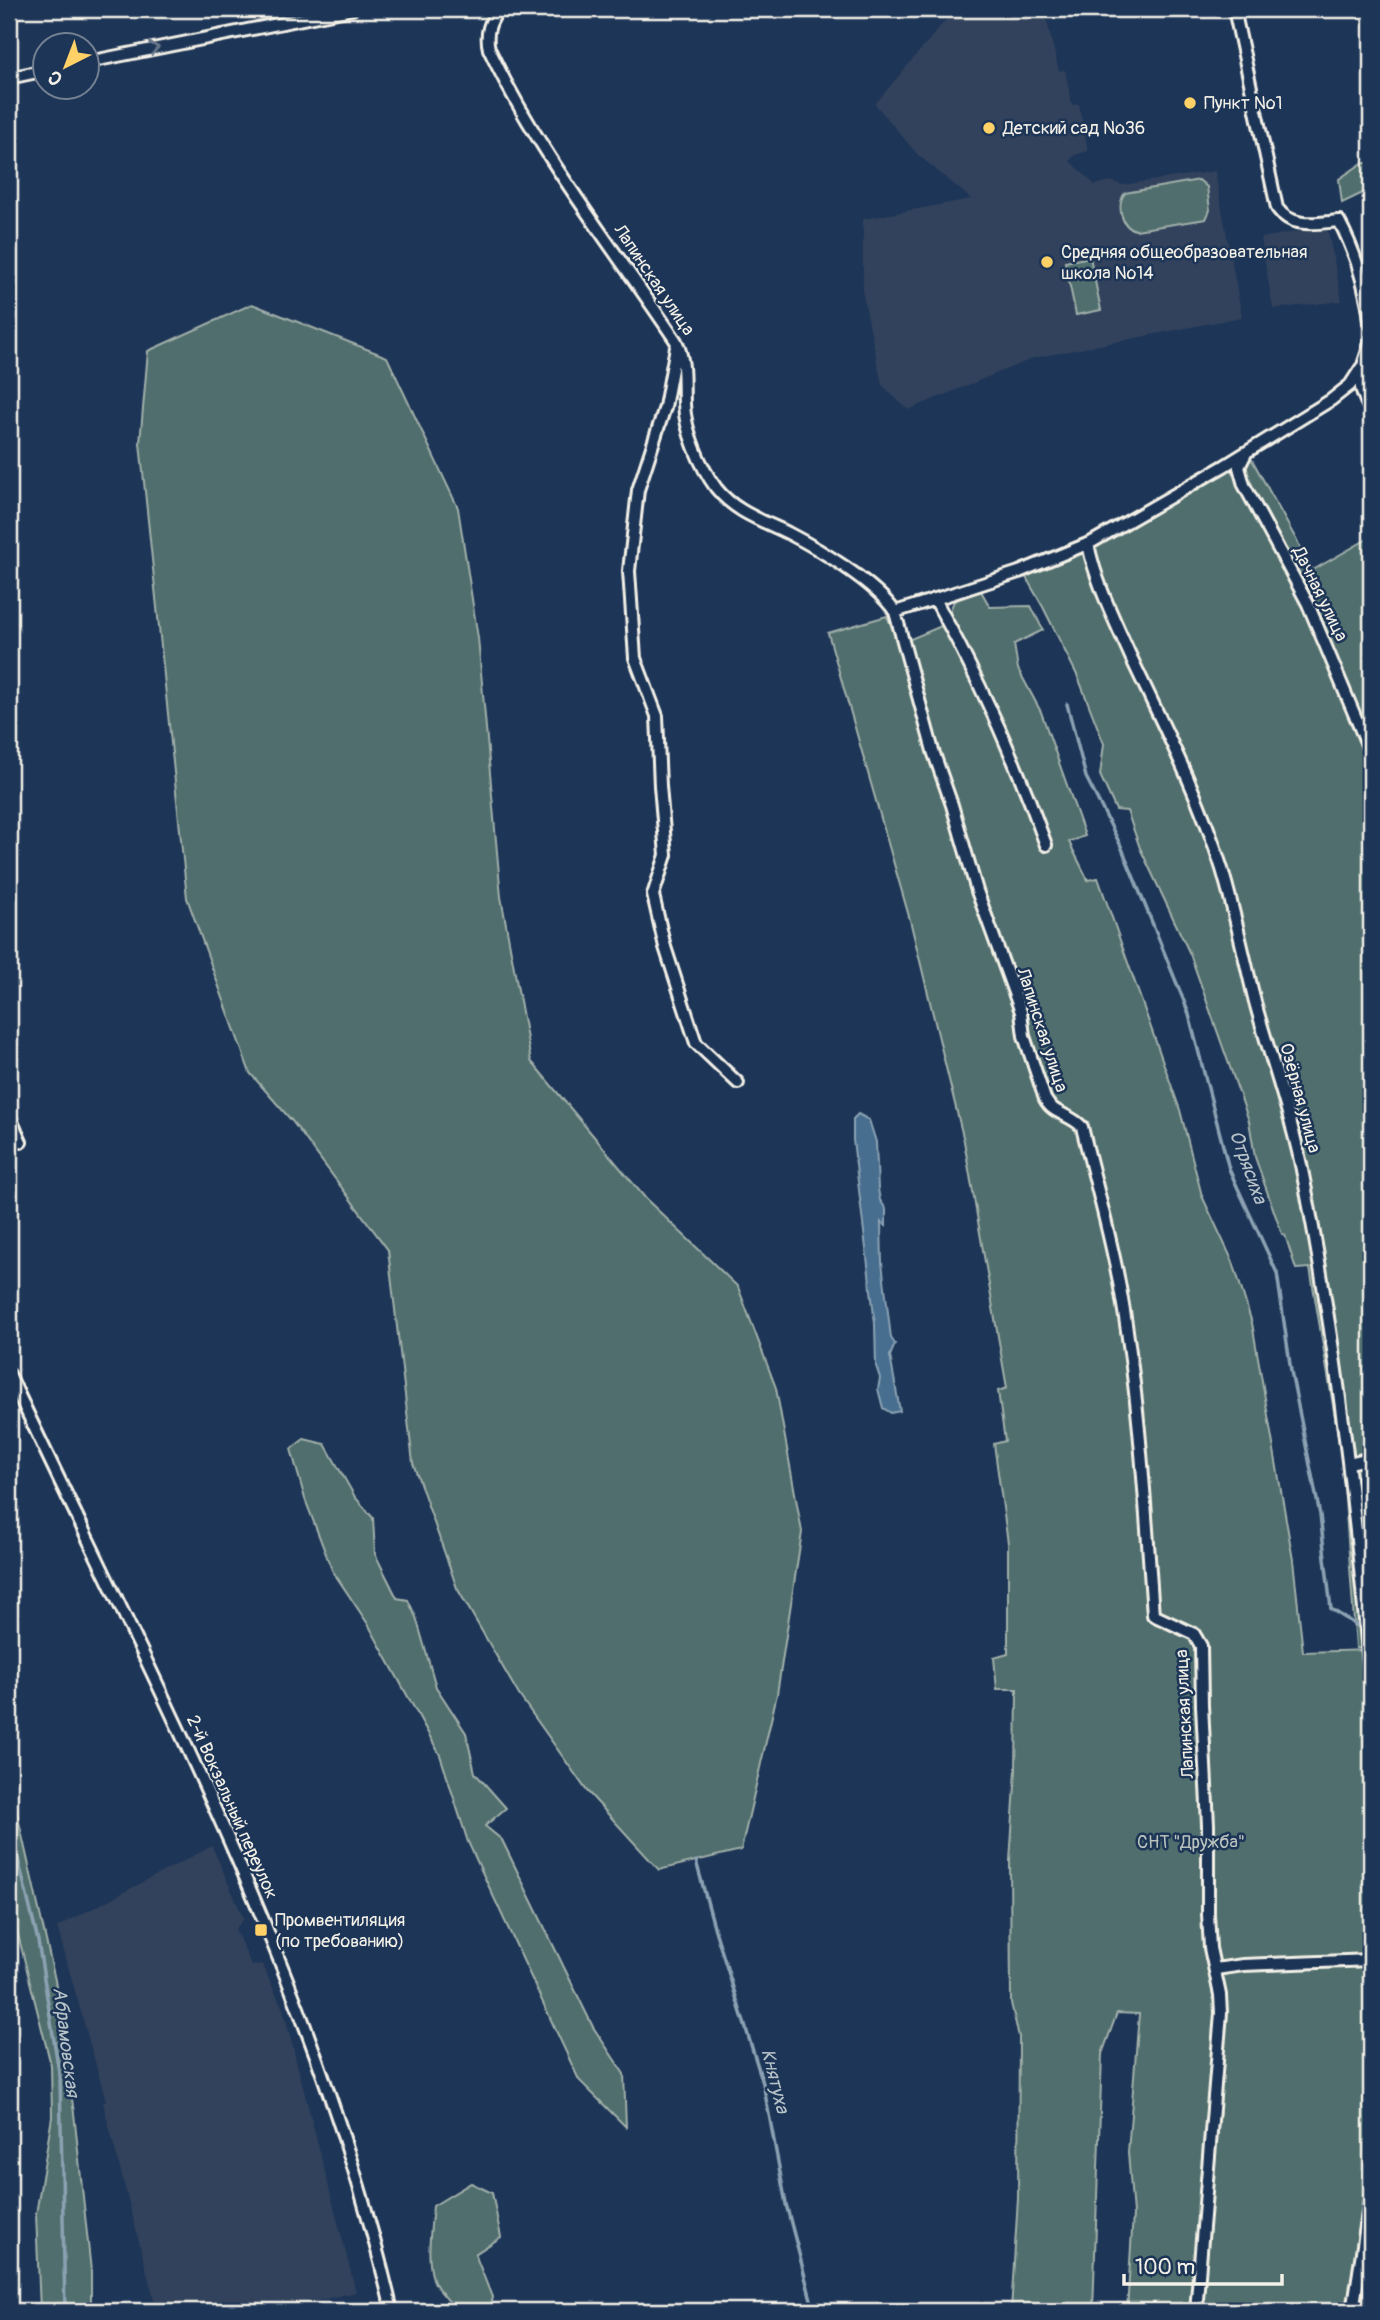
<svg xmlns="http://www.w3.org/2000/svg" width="1380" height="2320" viewBox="0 0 1380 2320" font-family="Pangolin,sans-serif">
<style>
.built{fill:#30425c}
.green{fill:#4f6e6d;stroke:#a2b0aa;stroke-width:2}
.water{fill:#476e8f;stroke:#8ca2b3;stroke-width:2}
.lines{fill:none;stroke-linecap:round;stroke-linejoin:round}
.stream{stroke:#8ca2b3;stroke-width:3.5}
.minor-casing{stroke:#f4f1e8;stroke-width:16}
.minor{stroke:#1d3557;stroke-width:10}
.oneway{stroke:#68778a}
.poi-dot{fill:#ffd166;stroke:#1d3557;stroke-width:2.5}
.labels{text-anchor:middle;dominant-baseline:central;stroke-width:5;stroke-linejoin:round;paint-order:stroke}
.poi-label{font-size:18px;fill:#f4f1e8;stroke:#1d3557;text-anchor:start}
.street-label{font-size:18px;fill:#f4f1e8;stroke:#1d3557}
.park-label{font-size:18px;fill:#bac3bd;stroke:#1d3557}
.water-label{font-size:19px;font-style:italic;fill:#b7c3c9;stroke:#1d3557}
</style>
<rect width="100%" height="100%" fill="#1d3557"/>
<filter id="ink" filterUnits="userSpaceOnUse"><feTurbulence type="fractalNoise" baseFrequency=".0143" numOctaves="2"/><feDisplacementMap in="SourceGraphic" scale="14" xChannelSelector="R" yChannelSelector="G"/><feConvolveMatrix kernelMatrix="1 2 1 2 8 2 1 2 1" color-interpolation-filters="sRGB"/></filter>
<g filter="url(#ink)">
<path class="built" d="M955 9H1044L1059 71 1065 70 1072 105 1079 104 1088 151 1075 155 1070 161 1095 185 1111 181 1122 185 1215 171 1242 317 1034 358 908 410 882 385 863 295V219L971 199 917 154 875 104Z
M1327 226 1342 301 1273 309 1261 238Z
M212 1846 244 1919 235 1929 252 1966 262 1964 283 2009 356 2292 272 2311H157L103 2103 106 2101 57 1927Z"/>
<path class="green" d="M1371 162V189L1342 203 1339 179 1361 164Z
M1199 180 1207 187 1210 210 1206 219 1136 230C1121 228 1116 204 1125 193Z
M1090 257 1101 310 1076 315 1065 262Z
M252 304 387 357 458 508 478 638 501 897 531 1061 646 1199 738 1287 776 1388 802 1532 777 1694 741 1850 659 1870 587 1791 519 1695 457 1588 413 1463 388 1250 292 1121 250 1073 187 898 140 443 148 351Z
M1245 447 1313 570 1371 537V1648H1356L1342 1459 1310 1268 1296 1269 1285 1235 1282 1234 1255 1157 1249 1121 1190 954 1140 848 1127 811 1116 810 1100 775 1104 744 1078 677 1043 607 1020 567 1083 542Z
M981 591 990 607 1031 606 1043 630 1014 644 1018 669 1041 712 1085 836 1069 842 1088 880 1098 878 1180 1110 1202 1196 1233 1262 1252 1323 1293 1560 1303 1652 1371 1650V2311H1127L1133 2214 1128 2152 1139 2014 1117 2013 1102 2054 1093 2311H1011L1018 2198 1019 2037 1011 2003 1010 1861 1016 1770 1017 1689H997L994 1658 1008 1654V1543L994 1444 1005 1441 998 1391 1007 1388 964 1141 910 920 828 633 887 616 899 644 951 622 948 616 954 601Z
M304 1439 325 1444 355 1497 373 1518 375 1554 397 1598 408 1600 416 1617 436 1687 466 1733 475 1773 506 1808 485 1826 502 1840 593 2027 624 2074 626 2127 579 2080 468 1842 440 1755 368 1624 332 1570 305 1499 291 1449Z
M9 1778 55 1980 74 2113 91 2271V2311H40L36 2214 52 2117 51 2065 9 1899Z
M471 2183 492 2193 501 2237 475 2254 492 2297 489 2311H456C450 2300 437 2291 433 2279 426 2257 431 2229 433 2206Z"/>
<path class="water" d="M858 1114 869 1120 876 1142 878 1189 880 1200 886 1209V1226L881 1222 882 1262 891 1338 895 1344 890 1356 900 1411 891 1413 883 1408 878 1389 880 1378 876 1366 875 1324 853 1140V1119Z"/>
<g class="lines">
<path class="stream" d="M1067 704 1086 777 1121 846 1188 1011 1229 1169 1277 1273 1291 1371 1320 1515 1331 1609 1364 1630
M9 1822 38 1941 60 2078 65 2311
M696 1861 715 1930 763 2083 786 2204 814 2311"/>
<g class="minor-casing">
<path id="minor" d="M499 9C490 21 485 33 489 49 538 153 612 245 676 341 686 361 683 382 684 404 685 431 700 466 716 488 735 512 761 520 788 533 819 549 876 583 895 612L933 751 952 805 977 891 1021 1012 1024 1036 1045 1099C1053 1115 1071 1114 1082 1127 1094 1177 1108 1226 1118 1277 1139 1388 1145 1502 1153 1615L1194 1634 1201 1646 1202 1705 1208 1825V1914L1210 1948 1220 1995 1221 2013 1196 2311
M1234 9 1277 208C1292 229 1316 223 1339 221 1357 255 1366 287 1371 325
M88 62 352 9
M9 78 46 70
M1371 340C1362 374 1352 377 1371 411
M676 347 665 407 638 490 629 571 635 658 657 716 660 786 666 855 653 895 665 947 696 1043 738 1083
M1246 453 1239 467 1244 485 1308 604 1371 754
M1088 544C1096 583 1114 619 1130 655 1163 725 1199 795 1222 869 1235 913 1244 957 1255 1002 1271 1061 1293 1120 1304 1180 1337 1348 1357 1518 1371 1689
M935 599C980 681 1015 758 1046 845
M895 612 1019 572 1092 542 1224 466 1331 400 1350 385 1361 368
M9 1115 21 1142
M9 1374C152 1679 316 1980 392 2311
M1349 1463 1371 1458
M1216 1969 1243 1965 1371 1960
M1353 2311 1371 2193"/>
</g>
<use href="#minor" class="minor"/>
</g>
<defs><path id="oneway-chevron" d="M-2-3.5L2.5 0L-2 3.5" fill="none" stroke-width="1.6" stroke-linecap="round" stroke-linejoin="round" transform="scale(1.75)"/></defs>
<use class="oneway" href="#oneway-chevron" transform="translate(154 48) rotate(-11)"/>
</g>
<g class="poi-dot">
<circle cx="1190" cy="103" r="7"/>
<circle cx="989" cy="128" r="7"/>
<circle cx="1047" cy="262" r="7"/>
<rect x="254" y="1923" width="14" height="14" rx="3.5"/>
</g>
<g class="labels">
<g class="poi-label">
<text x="1204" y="103">Пункт №1</text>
<text x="1003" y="128">Детский сад №36</text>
<text x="1061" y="252">Средняя общеобразовательная<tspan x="1061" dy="21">школа №14</tspan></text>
<text x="275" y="1920">Промвентиляция<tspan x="275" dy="21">(по требованию)</tspan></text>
</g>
<g class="street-label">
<text transform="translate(654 280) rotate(56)">Лапинская улица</text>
<text transform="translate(1320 594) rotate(64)">Дачная улица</text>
<text transform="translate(1042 1030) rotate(72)">Лапинская улица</text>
<text transform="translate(1300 1098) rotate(75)">Озёрная улица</text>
<text transform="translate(1185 1714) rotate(-93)">Лапинская улица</text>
<text transform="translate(232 1807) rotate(66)">2-й Вокзальный переулок</text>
</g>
<g class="park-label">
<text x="1191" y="1842">СНТ "Дружба"</text>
</g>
<g class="water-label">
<text transform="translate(1248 1167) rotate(70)">Отрясиха</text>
<text transform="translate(66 2042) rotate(83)">Абрамовская</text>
<text transform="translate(775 2081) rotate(76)">Княтуха</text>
</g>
</g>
<rect width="1380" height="2320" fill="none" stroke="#1d3557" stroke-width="35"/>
<rect x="18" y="18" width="1345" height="2285" fill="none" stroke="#f4f1e8" stroke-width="2.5" filter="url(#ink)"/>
<g transform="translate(66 66) rotate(222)"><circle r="33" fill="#1d3557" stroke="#738091" stroke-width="2"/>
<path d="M0-5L12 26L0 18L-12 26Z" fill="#ffd166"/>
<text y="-10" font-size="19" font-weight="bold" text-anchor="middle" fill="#f4f1e8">С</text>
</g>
<path d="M1124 2274v10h158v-10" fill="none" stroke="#f4f1e8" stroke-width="3.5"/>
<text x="1135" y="2274" font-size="21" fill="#f4f1e8" stroke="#1d3557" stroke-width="5" paint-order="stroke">100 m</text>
</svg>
